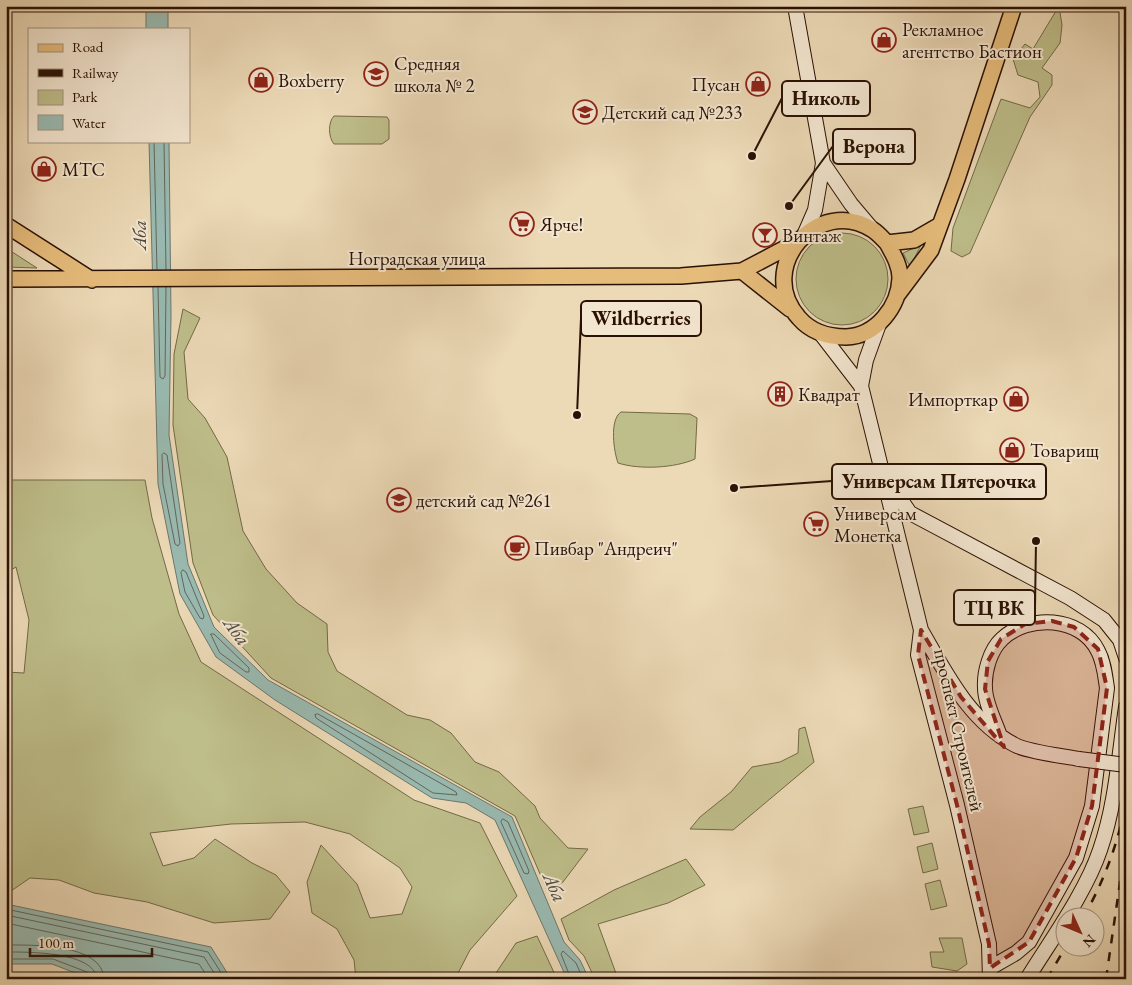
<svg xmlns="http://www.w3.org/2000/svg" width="1132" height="985" viewBox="0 0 1132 985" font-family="'EB Garamond',serif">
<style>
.green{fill:#bebe8a;stroke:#746847}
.water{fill:#99bab1;stroke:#6d766c}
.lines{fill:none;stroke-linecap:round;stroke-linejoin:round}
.shore{stroke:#62665a;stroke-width:1}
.secondary-casing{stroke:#2a1104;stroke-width:16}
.primary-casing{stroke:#2a1104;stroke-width:18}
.secondary{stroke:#f3e6d0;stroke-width:14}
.primary{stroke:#e6bc7b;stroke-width:15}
.rail{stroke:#2a1104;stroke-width:2.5;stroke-dasharray:9 9;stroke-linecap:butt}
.secondary-bridge-casing{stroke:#2a1104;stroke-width:16;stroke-linecap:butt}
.secondary-bridge{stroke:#f3e6d0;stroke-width:14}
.marked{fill:#8f2418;fill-opacity:0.2;stroke:#8f2418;stroke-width:4;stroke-dasharray:10 6;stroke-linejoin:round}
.labels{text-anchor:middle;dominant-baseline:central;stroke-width:4;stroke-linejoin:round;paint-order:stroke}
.poi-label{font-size:19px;fill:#2a1104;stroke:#f3e6d0;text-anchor:start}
.street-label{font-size:19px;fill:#2a1104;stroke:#f3e6d0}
.water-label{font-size:20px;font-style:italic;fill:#514c41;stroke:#f3e6d0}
.leader{fill:none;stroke:#2a1104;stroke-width:2}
.callout-dot{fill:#2a1104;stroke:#f3e6d0;stroke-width:2}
.callout{fill:#f3e6d0;stroke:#2a1104;stroke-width:2}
.callout-label{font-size:20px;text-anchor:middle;font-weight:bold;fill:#2a1104}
</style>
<rect width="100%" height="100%" fill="#ecd9b6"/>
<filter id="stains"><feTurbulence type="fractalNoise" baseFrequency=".004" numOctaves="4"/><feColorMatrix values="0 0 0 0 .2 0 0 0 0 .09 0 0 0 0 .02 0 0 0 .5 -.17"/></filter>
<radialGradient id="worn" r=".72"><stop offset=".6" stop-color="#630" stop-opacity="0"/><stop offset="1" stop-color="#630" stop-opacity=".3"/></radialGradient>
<path class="green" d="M1059 6 1062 25 1060 43 1042 68 1052 75V85L1030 117 970 253 962 257 951 251 953 228 1001 99 1030 108 1040 97 1038 82 1018 75 1013 59 1025 44 1033 49Z
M334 116 387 117 389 120V139L382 144H334C328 137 328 122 334 116Z
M796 279a46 46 0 1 1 92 0a46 46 0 1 1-92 0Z
M921 245 910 267 903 253Z
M6 248 37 268 6 267Z
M183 309 200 318 184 352 188 399 205 418 227 457 243 531 266 569 297 603 327 624 328 652 337 671 407 715 430 720 451 733 475 762 499 772 535 806 540 818 568 848 588 849 563 882 547 890 515 816 271 678 213 615 193 563 173 425 174 354Z
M621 412 690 414 697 418 695 459C675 468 640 470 618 463 614 452 609 420 621 412Z
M145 480 152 518 179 614 201 662 414 800 480 823 517 896 470 950 455 979H356L354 960 337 929 312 913 307 882 321 845 357 884 370 918 402 914 412 887 400 868 350 834 305 822 231 824 150 833 163 866 194 858 215 839 252 863 276 875 290 892 270 919 214 923 147 902 94 893 59 880 30 878 11 891 6 879V672L24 673 29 620 16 567 6 573V480Z
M805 727 814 762 733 830 690 829 700 817 731 792 752 767 780 762 798 753 799 729Z
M923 806 929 832 914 835 908 809Z
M932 843 938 869 923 873 917 847Z
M686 859 705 885 668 903 598 924 618 979H595L584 956 569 940 561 919 614 890Z
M940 880 947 906 931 910 925 884Z
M537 936 557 979H492L516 943Z
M939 938H962L967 964 957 971 932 967 930 952H944Z"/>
<path class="water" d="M146 6H168V29H146Z
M149 141H169L171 315 169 435 188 564 214 627 268 680 512 817 564 942 580 960 589 979H567L495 820 466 803 432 798 275 700 216 657 180 594 158 484Z
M6 904 211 947 231 979H91L52 964H6Z"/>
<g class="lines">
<path class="shore" d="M154 141 157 270
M164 141 166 270
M158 287 160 377 163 379 165 376 166 287
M164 453 167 455 180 543 178 546 175 544 163 484 162 455Z
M183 570 186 572 204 616 203 619 200 618 185 592 181 573Z
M211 634H214L249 668V672H246L220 653Z
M318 714 456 792 457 795 433 793 316 718 315 715Z
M503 819 508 822 529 871 528 874 524 873 501 822Z
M6 909 208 952 225 979
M6 915 204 957 218 979
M6 923 199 964 209 979
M6 945C31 945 103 943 104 979
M6 952C26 952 95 951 97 979
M6 959H53L87 972 90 979
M571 979 561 954 563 951 576 963 583 979"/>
<g class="secondary-casing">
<path id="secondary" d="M795 6 823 163 815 210 805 233
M823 163 851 204 873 230
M821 334 861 386 921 630 918 655 957 805 989 944 990 979
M861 386 866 360 879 324
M887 480 910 513 1070 598 1104 620 1120 640 1126 658
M921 630C946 673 969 721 1015 745 1028 752 1063 756 1079 759
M990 968 1016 953 1029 942 1076 858 1092 806 1107 688C1105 675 1104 662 1098 651 1081 616 1028 614 1002 639 990 650 984 672 985 688 985 703 995 721 1000 736
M1027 979C1051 940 1086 892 1100 850 1116 804 1119 754 1126 707"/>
</g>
<g class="primary-casing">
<path id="primary" d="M6 225 92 280
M887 243C893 254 900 265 900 278 899 307 876 336 846 337 828 337 811 332 799 318 754 268 818 194 873 230 878 233 883 239 887 243L914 240 940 225
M742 271 790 309
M6 279 681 276 742 271 797 242
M898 294 931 250 957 179 1014 6"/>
</g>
<use href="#secondary" class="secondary"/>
<use href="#primary" class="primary"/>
<path class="rail" d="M1083 918C1104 881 1119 842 1126 800
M1047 979 1065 948
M1106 979 1126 841"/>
<g class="secondary-bridge-casing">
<path id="secondary-bridge" d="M1079 759 1126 765"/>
</g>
<use href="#secondary-bridge" class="secondary-bridge"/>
</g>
<path class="marked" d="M1052 621 1074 627 1098 649 1107 688 1092 806 1076 858 1029 942 990 968 989 944 957 805 918 655 921 630 961 697 1004 747 985 689 988 661 1001 639 1025 624Z"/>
<defs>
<g id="shop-ring" transform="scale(1.25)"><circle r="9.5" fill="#f3e6d0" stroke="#8f2418" stroke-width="1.5"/><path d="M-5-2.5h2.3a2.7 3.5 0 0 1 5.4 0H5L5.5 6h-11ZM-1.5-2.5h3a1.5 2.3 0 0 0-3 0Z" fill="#8f2418"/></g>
<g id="school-ring" transform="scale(1.25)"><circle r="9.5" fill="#f3e6d0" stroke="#8f2418" stroke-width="1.5"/><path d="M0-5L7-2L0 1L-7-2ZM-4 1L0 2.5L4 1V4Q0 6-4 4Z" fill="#8f2418"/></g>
<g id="supermarket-ring" transform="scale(1.25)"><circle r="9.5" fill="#f3e6d0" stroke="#8f2418" stroke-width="1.5"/><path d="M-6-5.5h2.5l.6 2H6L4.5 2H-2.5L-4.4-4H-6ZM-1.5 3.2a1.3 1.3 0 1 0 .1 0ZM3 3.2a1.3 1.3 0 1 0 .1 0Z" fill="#8f2418"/></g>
<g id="bar-ring" transform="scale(1.25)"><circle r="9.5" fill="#f3e6d0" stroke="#8f2418" stroke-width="1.5"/><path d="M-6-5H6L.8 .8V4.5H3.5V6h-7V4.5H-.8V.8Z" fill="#8f2418"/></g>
<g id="building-ring" transform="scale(1.25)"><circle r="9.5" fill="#f3e6d0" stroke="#8f2418" stroke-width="1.5"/><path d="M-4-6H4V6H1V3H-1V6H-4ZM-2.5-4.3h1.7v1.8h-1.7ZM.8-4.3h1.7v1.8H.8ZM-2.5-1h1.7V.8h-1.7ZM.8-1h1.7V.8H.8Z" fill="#8f2418"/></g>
<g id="cafe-ring" transform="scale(1.25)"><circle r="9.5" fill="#f3e6d0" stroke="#8f2418" stroke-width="1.5"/><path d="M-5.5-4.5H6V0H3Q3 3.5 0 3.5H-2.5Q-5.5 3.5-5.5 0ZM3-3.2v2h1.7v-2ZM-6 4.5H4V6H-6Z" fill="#8f2418"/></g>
</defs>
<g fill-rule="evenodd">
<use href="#shop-ring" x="884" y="40"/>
<use href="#school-ring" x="376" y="74"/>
<use href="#shop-ring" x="261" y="80"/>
<use href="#shop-ring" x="758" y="84"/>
<use href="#school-ring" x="585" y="112"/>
<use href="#shop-ring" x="44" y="169"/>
<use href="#supermarket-ring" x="522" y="224"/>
<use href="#bar-ring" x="765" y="235"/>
<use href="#building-ring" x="780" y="394"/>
<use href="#shop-ring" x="1016" y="399"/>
<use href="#shop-ring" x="1012" y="450"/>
<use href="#school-ring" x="399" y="500"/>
<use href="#supermarket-ring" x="816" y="524"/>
<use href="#cafe-ring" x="517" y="548"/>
</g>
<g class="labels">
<g class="poi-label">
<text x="902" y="29">Рекламное<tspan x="902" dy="22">агентство Бастион</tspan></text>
<text x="394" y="63">Средняя<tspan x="394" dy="22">школа № 2</tspan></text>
<text x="278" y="80">Boxberry</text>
<text x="740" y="84" text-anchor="end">Пусан</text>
<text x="602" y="112">Детский сад №233</text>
<text x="62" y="169">МТС</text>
<text x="540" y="224">Ярче!</text>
<text x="782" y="235">Винтаж</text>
<text x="798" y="394">Квадрат</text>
<text x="998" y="399" text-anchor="end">Импорткар</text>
<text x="1030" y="450">Товарищ</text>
<text x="416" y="500">детский сад №261</text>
<text x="834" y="513">Универсам<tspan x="834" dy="22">Монетка</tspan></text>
<text x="534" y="548">Пивбар "Андреич"</text>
</g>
<g class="street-label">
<text x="417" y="258">Ноградская улица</text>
<text transform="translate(959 730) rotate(77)">проспект Строителей</text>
</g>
<g class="water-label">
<text transform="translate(139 235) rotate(-90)">Аба</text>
<text transform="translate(237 631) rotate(54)">Аба</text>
<text transform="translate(555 887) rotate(66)">Аба</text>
</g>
</g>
<path class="leader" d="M752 156L782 98M789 206L833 146M577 415L581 318M734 488L832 481M1036 541L1035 608"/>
<g class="callout-dot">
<circle cx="752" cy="156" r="5"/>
<circle cx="789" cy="206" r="5"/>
<circle cx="577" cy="415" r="5"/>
<circle cx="734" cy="488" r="5"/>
<circle cx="1036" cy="541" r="5"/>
</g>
<g class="callout">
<rect x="782" y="81" width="88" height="35" rx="5"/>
<rect x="833" y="129" width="82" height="35" rx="5"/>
<rect x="581" y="301" width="120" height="35" rx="5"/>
<rect x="832" y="464" width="214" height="35" rx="5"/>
<rect x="954" y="590" width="81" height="35" rx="5"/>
</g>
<g class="callout-label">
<text x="826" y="105">Николь</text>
<text x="874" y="153">Верона</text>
<text x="641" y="325">Wildberries</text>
<text x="939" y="488">Универсам Пятерочка</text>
<text x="994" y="615">ТЦ ВК</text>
</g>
<rect width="1132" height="985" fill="none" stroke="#ecd9b6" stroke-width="25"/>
<rect x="8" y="8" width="1117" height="970" fill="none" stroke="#2a1104" stroke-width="2.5"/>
<rect x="12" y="12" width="1107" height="960" fill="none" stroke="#2a1104"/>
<rect x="28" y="28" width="162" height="115" fill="#f3e6d0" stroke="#a3917e"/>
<rect x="38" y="44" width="25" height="8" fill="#e6bc7b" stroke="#a3917e"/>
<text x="72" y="52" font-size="15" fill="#2a1104">Road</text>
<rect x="38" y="69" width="25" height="8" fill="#2a1104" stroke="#a3917e"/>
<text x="72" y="78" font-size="15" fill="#2a1104">Railway</text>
<rect x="38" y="90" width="25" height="15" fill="#bebe8a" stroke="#a3917e"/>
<text x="72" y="102" font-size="15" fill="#2a1104">Park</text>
<rect x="38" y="115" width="25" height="15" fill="#99bab1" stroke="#a3917e"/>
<text x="72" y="128" font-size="15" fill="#2a1104">Water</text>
<g transform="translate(1080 932) rotate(134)"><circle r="24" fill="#f3e6d0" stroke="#a3917e"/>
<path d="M0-4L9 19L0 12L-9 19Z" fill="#8f2418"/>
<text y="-8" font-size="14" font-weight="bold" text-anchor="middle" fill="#2a1104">N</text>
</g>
<path d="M30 948v8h122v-8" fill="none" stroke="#2a1104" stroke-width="2.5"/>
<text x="38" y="948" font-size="15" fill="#2a1104" stroke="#f3e6d0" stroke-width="4" paint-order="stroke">100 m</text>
<rect width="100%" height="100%" filter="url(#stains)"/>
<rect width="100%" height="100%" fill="url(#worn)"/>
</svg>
